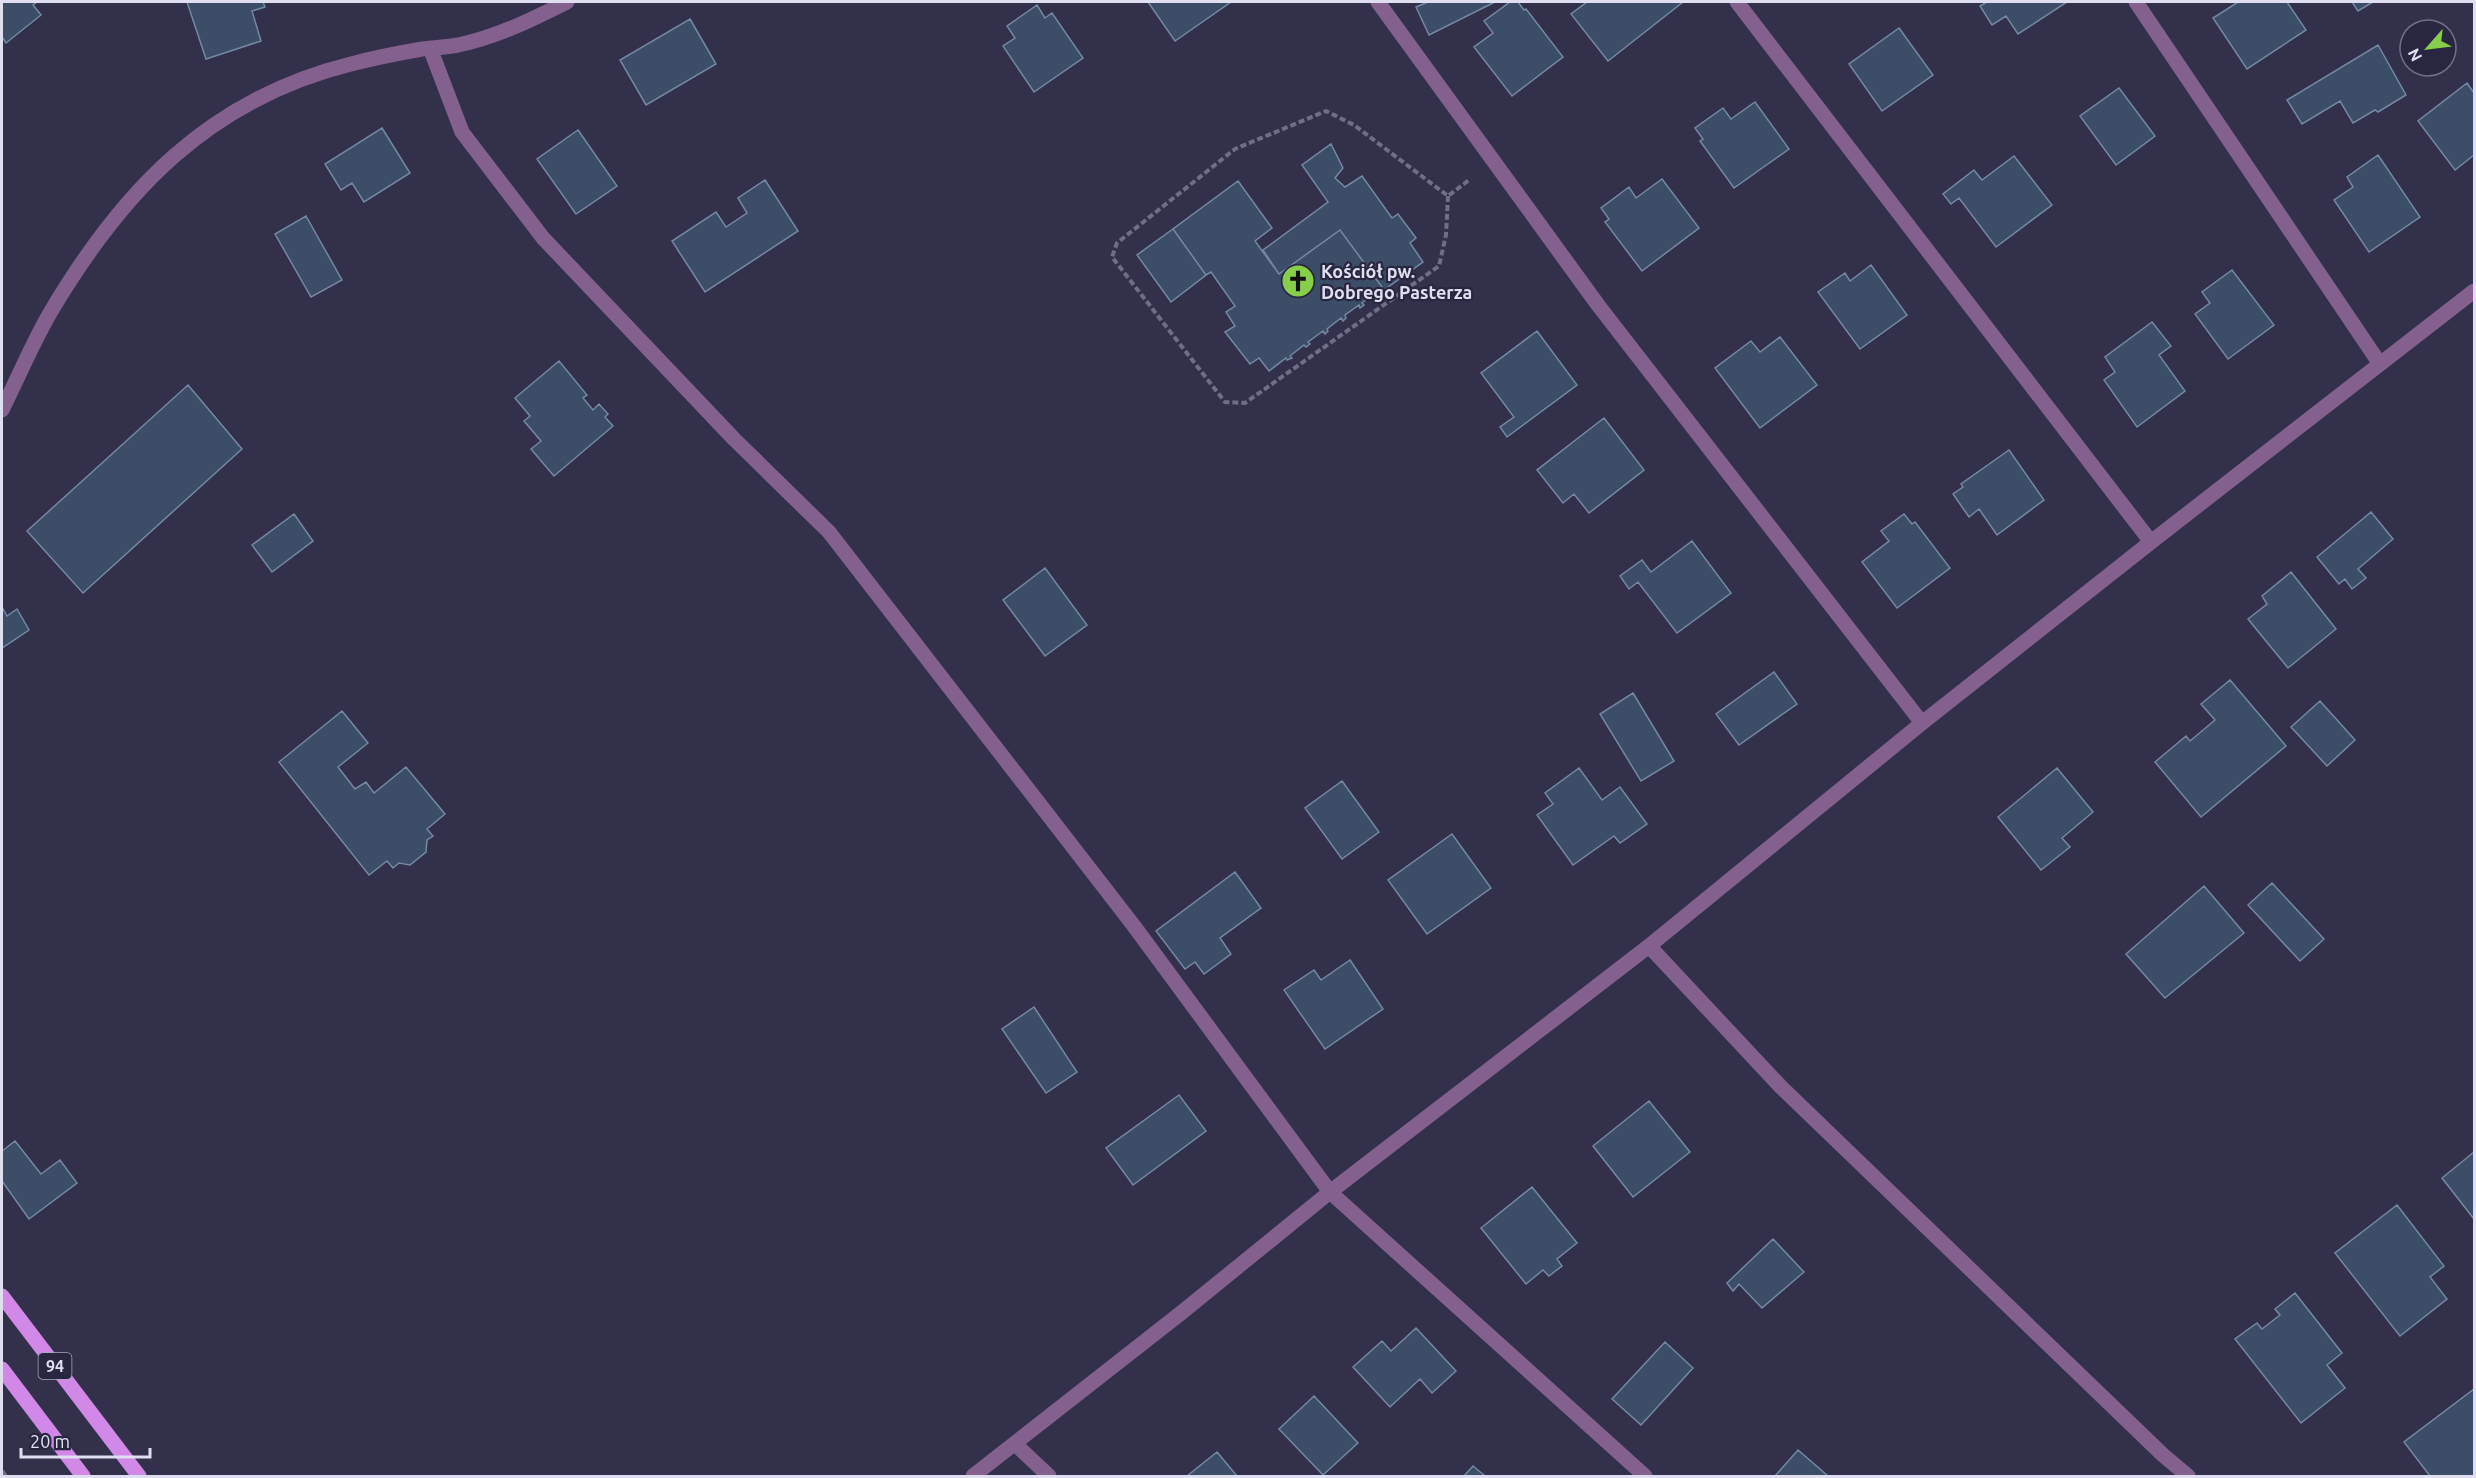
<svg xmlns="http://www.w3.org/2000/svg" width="2476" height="1478" viewBox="0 0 2476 1478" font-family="Ubuntu,sans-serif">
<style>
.building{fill:#3c4e67;stroke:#7488a4;stroke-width:1.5}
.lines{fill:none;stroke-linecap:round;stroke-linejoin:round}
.path{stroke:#706e86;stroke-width:4;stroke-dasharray:6 3;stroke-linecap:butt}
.minor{stroke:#83608d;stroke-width:15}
.major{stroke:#d188e6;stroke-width:15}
.labels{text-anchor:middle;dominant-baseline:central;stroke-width:4.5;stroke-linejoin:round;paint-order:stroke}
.shield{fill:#282640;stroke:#a9a8bc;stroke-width:1.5}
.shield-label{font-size:16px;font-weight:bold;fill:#e0dff1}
.poi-label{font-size:18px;font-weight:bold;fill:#e0dff1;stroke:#282640;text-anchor:start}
</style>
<rect width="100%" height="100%" fill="#32304b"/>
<path class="building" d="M2 2H37L33 5 41 15 6 43 2 37Z
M187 2H263L265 7 252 11 261 41 206 59Z
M1148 2H1231L1175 41Z
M1428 2H1495L1429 35 1416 7Z
M1510 2H1518L1524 10 1526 9 1563 57 1512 96 1474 47 1493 33 1484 21Z
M1587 2H1683L1608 61 1571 14Z
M1987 2H2067L2018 34 2006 16 1992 25 1980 6Z
M2238 2H2287L2306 30 2247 69 2213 18Z
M2352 2H2373L2358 11Z
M1037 5 1045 18 1052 13 1083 58 1034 92 1003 46 1015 38 1007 26Z
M690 19 716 64 646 105 620 60Z
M1899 28 1933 75 1882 111 1849 64Z
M2378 45 2406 95 2378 112 2375 110 2353 123 2340 101 2302 124 2287 100Z
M2467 83 2474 93V155L2455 170 2418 121Z
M2119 88 2155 136 2116 165 2080 116Z
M1755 102 1789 149 1734 188 1700 141 1703 139 1695 128 1723 108 1731 119Z
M382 128 410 173 364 202 352 183 341 190 325 164Z
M578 130 617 186 576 214 537 159Z
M1331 144 1343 168 1335 178 1345 187 1362 176 1392 218 1398 214 1416 238 1410 243 1423 262 1381 292 1379 290 1382 287 1340 230 1279 274 1263 250 1328 202 1302 165Z
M2378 155 2420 217 2369 252 2334 200 2353 187 2347 177Z
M2014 156 2052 205 1996 247 1959 198 1951 204 1943 194 1974 170 1982 180Z
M1662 179 1699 228 1642 271 1605 222 1609 219 1601 208 1629 187 1636 198Z
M765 180 798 231 705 292 672 241 716 212 726 227 747 213 738 198Z
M1238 181 1272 228 1255 241 1279 274 1340 230 1382 287 1362 303 1364 305 1360 308 1359 305 1345 315 1346 318 1343 321 1341 318 1327 329 1328 331 1325 334 1323 331 1308 342 1310 344 1306 347 1304 345 1290 356 1292 358 1287 360 1286 358 1269 371 1259 358 1250 364 1225 332 1235 326 1226 312 1235 306 1211 272 1206 275 1173 229Z
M306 216 342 280 311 297 275 234Z
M1173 229 1206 275 1171 302 1137 255Z
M1871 265 1907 315 1860 349 1818 292 1845 273 1850 281Z
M2232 270 2274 325 2228 359 2195 314 2210 303 2202 292Z
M2152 322 2171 346 2159 355 2185 391 2137 427 2104 380 2115 372 2105 357Z
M1537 331 1577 385 1507 437 1500 427 1514 417 1481 373Z
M1780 337 1817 385 1760 428 1715 368 1751 341 1760 352Z
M559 361 587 395 583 398 593 410 599 404 608 414 605 417 613 426 554 476 531 449 541 441 524 421 530 416 515 398Z
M188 385 242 449 83 593 27 531Z
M1604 418 1644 470 1589 513 1574 494 1563 503 1537 470Z
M2009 450 2044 500 1997 535 1979 509 1969 517 1953 494 1963 487 1961 484Z
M2371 512 2393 539 2358 569 2366 578 2352 589 2345 579 2339 584 2317 557Z
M294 514 313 541 272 572 252 545Z
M1904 514 1912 524 1915 522 1950 568 1897 608 1862 562 1889 541 1881 531Z
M1692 541 1731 593 1677 633 1638 582 1629 589 1620 576 1642 560 1651 572Z
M1045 568 1087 625 1045 656 1003 600Z
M2291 572 2336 629 2288 668 2248 619 2267 604 2262 596Z
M2 607 7 616 17 609 29 630 2 648Z
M1774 672 1797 704 1739 745 1716 714Z
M2230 680 2286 746 2201 817 2155 762 2186 736 2190 741 2215 720 2201 704Z
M1633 693 1674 761 1641 781 1600 714Z
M2320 701 2355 740 2327 766 2291 727Z
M342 711 368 743 338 767 355 789 366 782 374 793 406 767 445 814 427 829 433 836 427 840 426 852 410 865 399 863 393 868 387 861 369 875 279 762Z
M1579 768 1602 800 1620 787 1647 824 1620 843 1614 836 1573 865 1537 815 1553 804 1545 793Z
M2057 768 2093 812 2062 838 2070 847 2041 870 1998 817Z
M1342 781 1379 832 1342 859 1305 808Z
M1452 834 1491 888 1427 934 1388 880Z
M1235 872 1261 908 1220 938 1231 954 1204 974 1195 962 1185 969 1156 931Z
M2272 883 2324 939 2300 961 2248 905Z
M2204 886 2244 933 2165 998 2126 954Z
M1350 960 1383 1009 1325 1049 1284 990 1314 970 1321 980Z
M1034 1007 1077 1072 1046 1093 1002 1029Z
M1179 1095 1206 1131 1133 1185 1106 1148Z
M1649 1101 1690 1152 1633 1197 1593 1146Z
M15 1141 41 1174 60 1160 77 1183 29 1219 2 1181V1151Z
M2474 1152V1219L2442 1178Z
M1532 1187 1577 1243 1557 1259 1562 1266 1549 1276 1543 1270 1526 1284 1481 1228Z
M2397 1205 2444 1266 2430 1277 2447 1299 2400 1336 2335 1253Z
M1773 1239 1804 1272 1762 1308 1739 1284 1733 1291 1727 1283Z
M2295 1293 2342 1353 2327 1365 2345 1388 2301 1423 2235 1339 2257 1323 2262 1329 2280 1315 2275 1309Z
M1416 1328 1456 1371 1432 1393 1420 1379 1390 1407 1353 1367 1382 1341 1391 1351Z
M1665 1342 1693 1368 1641 1425 1612 1399Z
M2474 1389V1476H2430L2404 1442Z
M1314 1396 1358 1443 1323 1475 1279 1429Z
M1798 1450 1828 1476H1775Z
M1217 1452 1237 1476H1187Z
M1473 1466 1485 1476H1464Z"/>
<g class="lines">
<path class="path" d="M1448 196 1446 235 1439 266 1245 403 1225 402 1112 257 1117 243 1235 149 1326 111 1354 125 1448 196 1469 180
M2 1471 6 1476"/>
<path class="minor" d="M1378 2 1598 305 1922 723
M1737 2 2151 542
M2136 2 2380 364
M430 48 462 132 543 238 734 439 829 532 1134 926 1330 1192 1645 1476
M2 410C18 378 32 344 50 313 122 191 209 99 351 64 374 58 399 53 422 49 434 48 447 47 458 45 497 37 533 19 567 2
M1649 946 1781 1087 2163 1455 2188 1476
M1015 1444 1049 1476
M973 1476 1181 1313 1330 1192 1649 946 1922 723 2151 542 2474 291"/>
<path class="major" d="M2 1296 139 1476
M2 1369 83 1476"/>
</g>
<defs>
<g id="church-disc" transform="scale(1.725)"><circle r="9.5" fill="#88cf49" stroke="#282640"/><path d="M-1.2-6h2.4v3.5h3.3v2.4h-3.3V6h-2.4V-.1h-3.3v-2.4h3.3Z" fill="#111"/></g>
</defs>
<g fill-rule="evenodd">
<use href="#church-disc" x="1298" y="281"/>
</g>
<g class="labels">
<rect class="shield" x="38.5" y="1353" width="33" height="26" rx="4.5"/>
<g class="shield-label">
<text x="55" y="1366">94</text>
</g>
<g class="poi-label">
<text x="1321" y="271">Kościół pw.<tspan x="1321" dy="21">Dobrego Pasterza</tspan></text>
</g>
</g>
<rect width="2476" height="1478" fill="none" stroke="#e0dff1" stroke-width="6"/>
<g transform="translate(2428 48) rotate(242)"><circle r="28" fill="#282640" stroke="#727087" stroke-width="1.5"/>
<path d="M0-4.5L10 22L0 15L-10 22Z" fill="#88cf49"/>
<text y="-9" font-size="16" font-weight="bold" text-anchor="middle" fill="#e0dff1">N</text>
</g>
<path d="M21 1448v9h129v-9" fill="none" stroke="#e0dff1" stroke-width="3"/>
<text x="30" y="1448" font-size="18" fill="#e0dff1" stroke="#282640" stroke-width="4.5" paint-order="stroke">20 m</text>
</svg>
